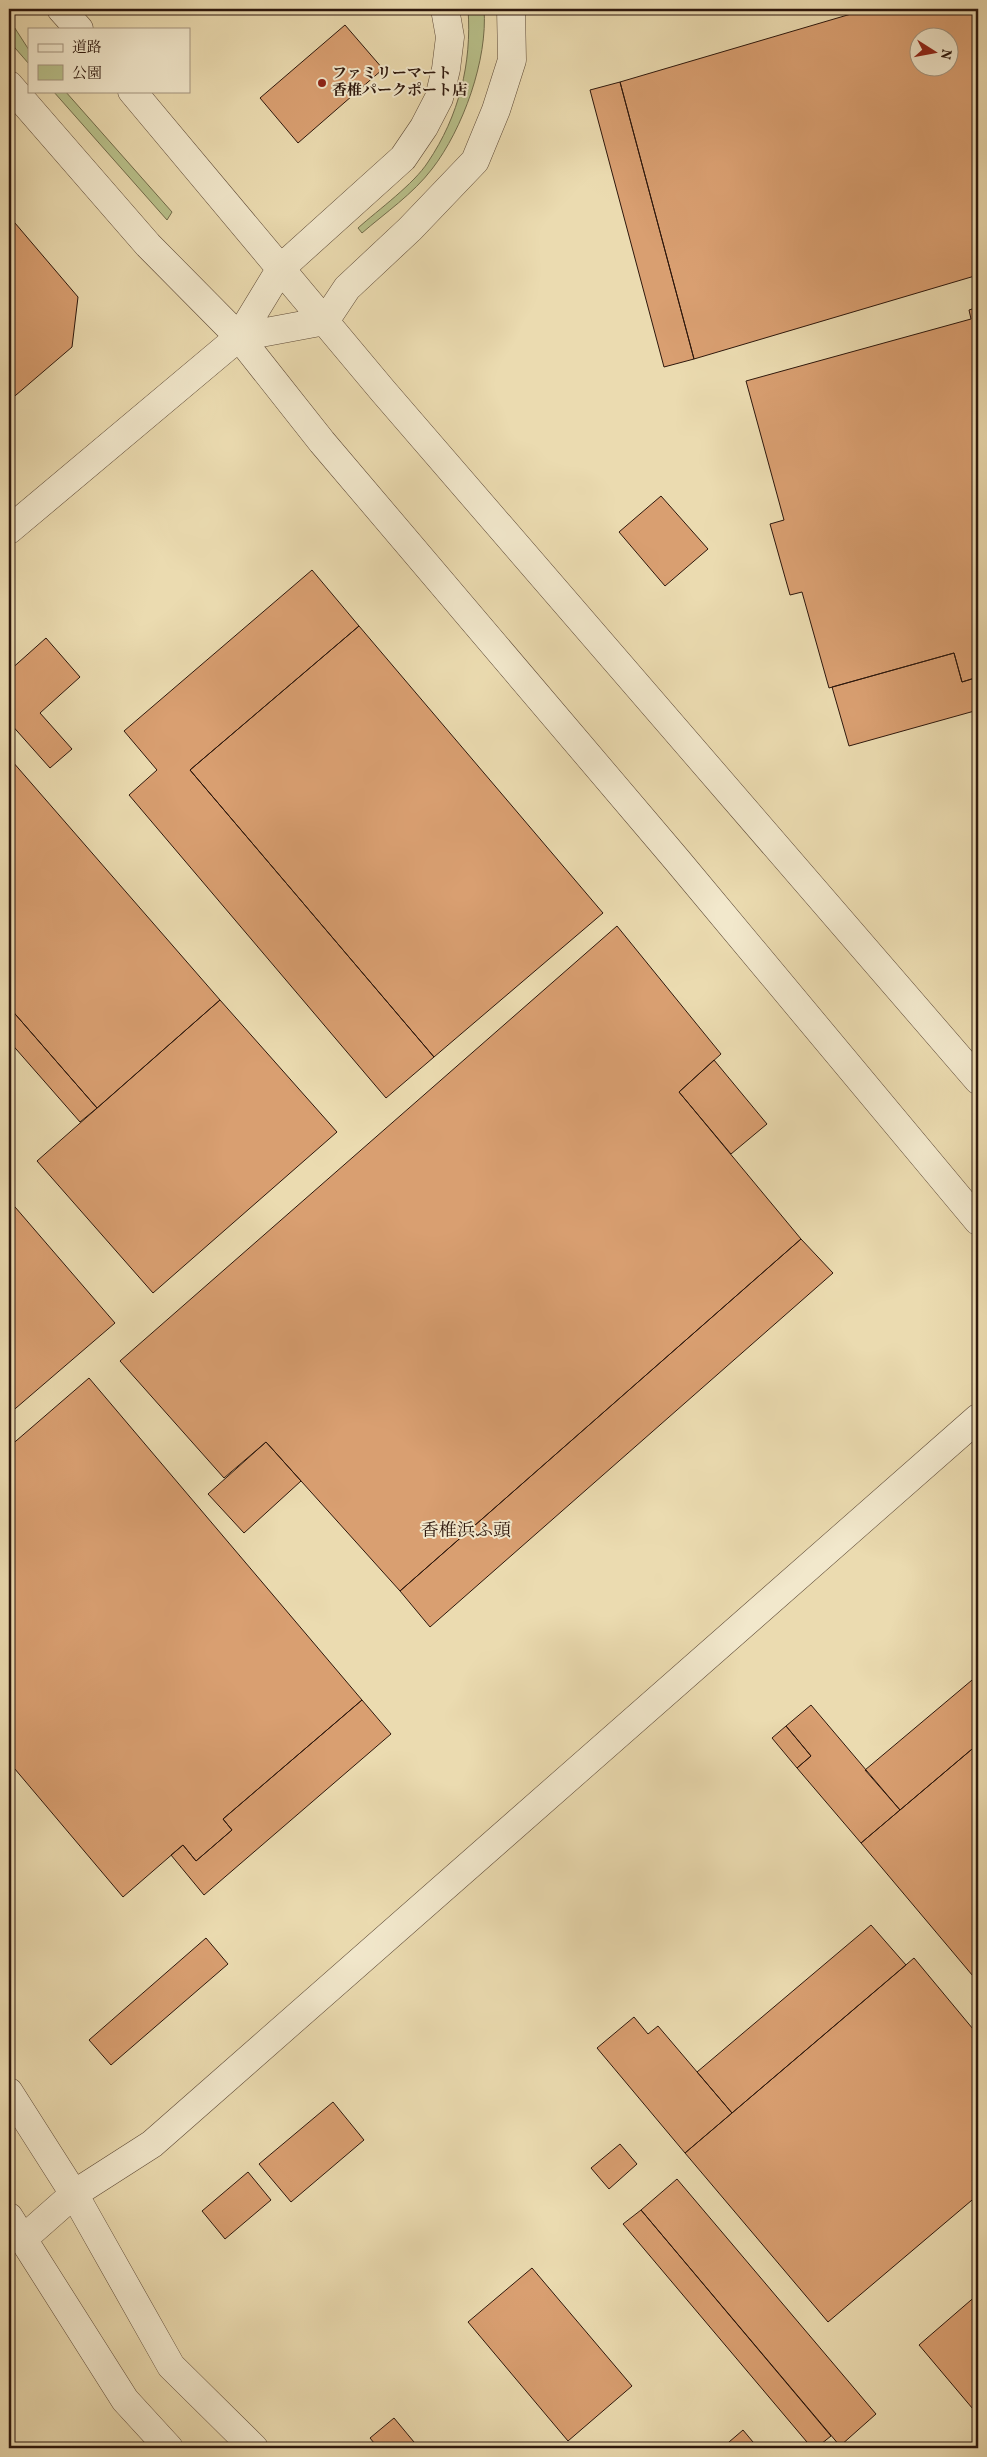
<svg xmlns="http://www.w3.org/2000/svg" width="987" height="2457" viewBox="0 0 987 2457" font-family="Vollkorn,'Noto Serif JP',serif">
<style>
.green{fill:#b8c08a;stroke:#726c4b}
.building{fill:#d99f71;stroke:#2d170c;fill-rule:evenodd}
.lines{fill:none;stroke-linecap:round;stroke-linejoin:round}
.tertiary-casing{stroke:#5c4835;stroke-width:29}
.tertiary{stroke:#f2e8cc;stroke-width:28}
.poi-dot{fill:#8f2418;stroke:#f2e8cc;stroke-width:2}
.labels{text-anchor:middle;dominant-baseline:central;stroke-width:4;stroke-linejoin:round;paint-order:stroke}
.poi-label{font-size:15px;font-weight:bold;fill:#2d170c;stroke:#f2e8cc;text-anchor:start}
.quarter-label{font-size:18px;fill:#2d170c;stroke:#f2e8cc}
</style>
<rect width="100%" height="100%" fill="#ebdbb0"/>
<filter id="stains"><feTurbulence type="fractalNoise" baseFrequency=".004" numOctaves="4"/><feColorMatrix values="0 0 0 0 .2 0 0 0 0 .09 0 0 0 0 .02 0 0 0 .5 -.17"/></filter>
<radialGradient id="worn" r=".72"><stop offset=".6" stop-color="#630" stop-opacity="0"/><stop offset="1" stop-color="#630" stop-opacity=".3"/></radialGradient>
<path class="green" d="M468 9H484C488 59 463 129 432 169 413 194 385 213 362 233L358 228C378 210 414 184 428 162 459 116 472 63 468 9Z
M9 19 29 50V64L9 41Z
M53 91H65L172 212 167 220Z"/>
<path class="building" d="M868 9H978V275L694 359 620 82ZM920 38H950V68H920Z
M345 25 383 69 298 143 260 98Z
M620 82 694 359 664 367 590 90Z
M9 216 78 297 72 347 9 401Z
M978 307V677L962 682 954 653 829 688 802 592 790 595 770 524 784 520 746 381 971 319 969 310Z
M661 496 708 549 665 586 619 532Z
M312 570 359 626 190 770 434 1057 386 1098 129 795 157 770 124 731Z
M359 626 603 913 434 1057 190 770Z
M46 638 80 677 40 713 72 749 50 768 9 722V671Z
M954 653 962 682 978 677V710L849 746 832 687Z
M12 761 220 1000 97 1108 9 1007V764Z
M617 926 721 1054 679 1092 801 1239 400 1591 266 1442 224 1478 120 1361Z
M220 1000 337 1132 153 1293 37 1161Z
M9 1007 97 1108 80 1122 9 1041Z
M714 1060 767 1124 731 1154 679 1092Z
M9 1200 115 1323 9 1414Z
M801 1239 833 1273 430 1627 400 1591Z
M89 1378 362 1700 223 1819 232 1830 196 1861 183 1845 123 1897 9 1762V1447Z
M266 1442 301 1481 244 1533 208 1494Z
M978 1675V1744L900 1810 865 1770Z
M362 1700 391 1734 204 1895 171 1855 183 1845 196 1861 232 1830 223 1819Z
M811 1705 900 1810 861 1843 797 1768 811 1756 786 1726Z
M786 1726 811 1756 797 1768 772 1738Z
M978 1744V1982L861 1843Z
M871 1925 906 1965 732 2113 697 2072Z
M206 1938 228 1964 111 2065 89 2040Z
M914 1958 978 2035V2195L828 2322 685 2153Z
M634 2017 648 2034 658 2026 732 2113 685 2153 597 2048Z
M333 2102 364 2140 291 2202 259 2164Z
M620 2144 637 2164 609 2189 591 2168Z
M248 2172 271 2200 225 2239 202 2211Z
M677 2179 876 2414 840 2446 641 2210Z
M641 2210 831 2436 816 2448H812L623 2224Z
M532 2268 632 2386 568 2441 468 2322Z
M978 2294V2415L919 2345Z
M394 2418 419 2448H378L370 2438Z
M743 2430 758 2448H722Z"/>
<g class="lines">
<g class="tertiary-casing">
<path id="tertiary" d="M61 9 79 29
M9 85 148 245 239 337 322 442 677 860 978 1221
M132 91 383 391 978 1080
M239 337 325 321 347 288 410 229 475 161 496 110 512 60 511 9
M9 530 239 337 281 268 403 158 424 127 439 98 446 69 450 37 445 9
M9 2092 74 2194 171 2366 254 2448
M9 2217 125 2400 169 2448
M23 2239 74 2194 152 2144 978 1418"/>
</g>
<use href="#tertiary" class="tertiary"/>
</g>
<circle class="poi-dot" cx="322" cy="83" r="5"/>
<g class="labels">
<g class="poi-label">
<text x="332" y="74">ファミリーマート<tspan x="332" dy="17">香椎パークポート店</tspan></text>
</g>
<g class="quarter-label">
<text x="466" y="1531">香椎浜ふ頭</text>
</g>
</g>
<rect width="987" height="2457" fill="none" stroke="#ebdbb0" stroke-width="30"/>
<rect x="10" y="10" width="967" height="2437" fill="none" stroke="#2d170c" stroke-width="2.5"/>
<rect x="15" y="15" width="957" height="2427" fill="none" stroke="#2d170c"/>
<rect x="28" y="28" width="162" height="65" fill="#f2e8cc" stroke="#a3947f"/>
<rect x="38" y="44" width="25" height="8" fill="#f2e8cc" stroke="#a3947f"/>
<text x="72" y="52" font-size="15" fill="#2d170c">道路</text>
<rect x="38" y="65" width="25" height="15" fill="#b8c08a" stroke="#a3947f"/>
<text x="72" y="78" font-size="15" fill="#2d170c">公園</text>
<g transform="translate(934 52) rotate(101)"><circle r="24" fill="#f2e8cc" stroke="#a3947f"/>
<path d="M0-4L9 19L0 12L-9 19Z" fill="#8f2418"/>
<text y="-8" font-size="14" font-weight="bold" text-anchor="middle" fill="#2d170c">N</text>
</g>
<rect width="100%" height="100%" filter="url(#stains)"/>
<rect width="100%" height="100%" fill="url(#worn)"/>
</svg>
